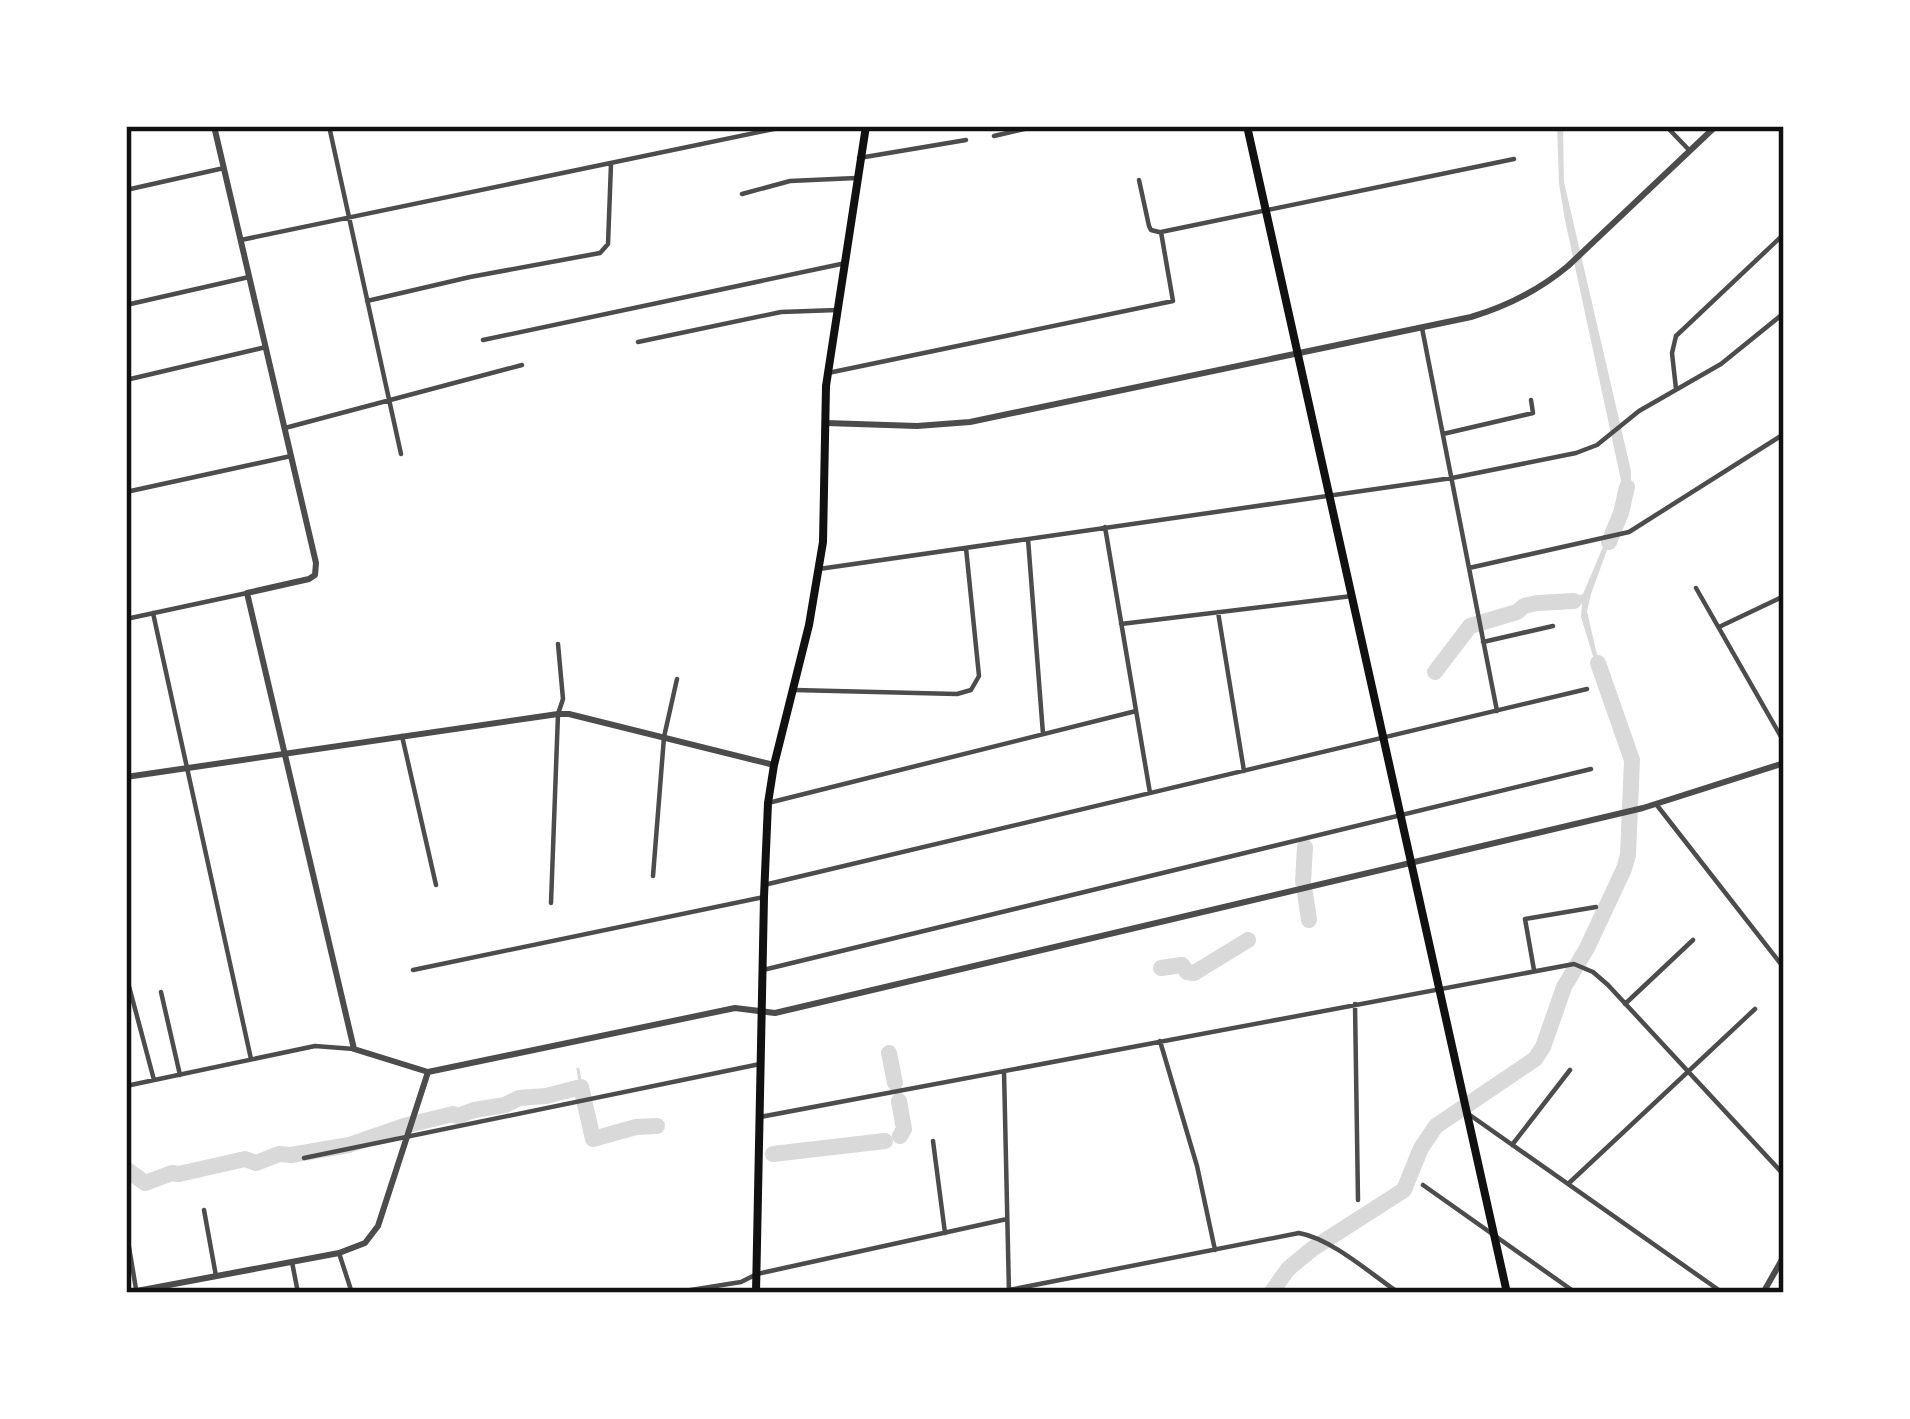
<svg xmlns="http://www.w3.org/2000/svg" width="1910" height="1419" viewBox="0 0 1910 1419" font-family="'Archivo Narrow',sans-serif">
<style>
.water{fill:#d9d9d9}
.lines{fill:none;stroke-linecap:round;stroke-linejoin:round}
.stream{stroke:#d9d9d9;stroke-width:3}
.river{stroke:#d9d9d9;stroke-width:16}
.minor{stroke:#4c4c4c;stroke-width:4.5}
.tertiary{stroke:#4c4c4c;stroke-width:6}
.primary{stroke:#111;stroke-width:8}
.neatline{fill:none;stroke:#111;stroke-width:4.5}
</style>
<rect width="100%" height="100%" fill="#fff"/>
<path class="water" d="M1557 126H1563L1564 182 1631 471V484L1591 594 1587 611 1603 681 1600 679 1581 617 1582 604H1551L1583 594 1614 521 1622 485 1565 220 1559 184Z"/>
<g class="lines">
<path class="stream" d="M578 1069 581 1087"/>
<path class="river" d="M1609 542 1621 513 1627 487
M1435 672 1470 626 1517 612 1524 606 1537 603 1574 601
M1303 882 1305 847
M1305 893 1309 920
M1161 968 1182 965 1187 972 1194 973 1248 940
M889 1053 895 1083
M899 1101 904 1129 900 1136
M773 1154 885 1141
M126 1169 145 1183 172 1173 179 1174 245 1159 256 1163 279 1154 291 1155 349 1145 404 1126 453 1114 458 1116 474 1110 505 1105 519 1098 546 1096 581 1087 593 1139 636 1127 657 1126
M1271 1293 1288 1269 1312 1249 1404 1190 1421 1148 1436 1126 1535 1059 1543 1047 1564 987 1587 948 1624 869 1628 855 1632 760 1598 663"/>
<path class="minor" d="M329 126 401 454
M1666 126 1690 151
M994 136 1037 126
M859 158 966 140
M1139 180 1149 226 1151 230 1159 232
M126 190 224 168
M742 194 790 181 856 178
M241 240 788 126
M367 301 470 277 600 253 608 244 611 164
M126 305 249 277
M1422 328 1497 711
M483 340 841 264
M638 342 781 312 837 310
M828 373 1173 301 1161 232 1514 159
M126 380 266 347
M1676 389 1672 353 1676 336 1784 234
M285 428 522 365
M1443 434 1533 413 1531 400
M126 492 291 456
M1105 527 1150 793
M1028 539 1043 734
M1469 568 1629 532 1784 434
M819 569 1452 478 1576 453 1597 445 1639 411 1721 364 1784 313
M1696 588 1784 742
M1218 612 1244 771
M153 613 251 1059
M126 619 247 593
M1121 624 1352 596
M1719 627 1784 596
M1483 642 1553 626
M794 690 957 694 971 690 979 676 966 548
M402 736 436 885
M768 803 1136 711
M1656 804 1784 968
M653 876 664 737 677 679
M764 885 1587 689
M551 903 558 714 563 699 558 644
M413 970 764 897
M763 970 1591 769
M1534 970 1525 919 1596 907
M126 975 154 1080
M161 992 180 1075
M1355 1004 1358 1200
M1625 1004 1693 940
M1160 1041 1197 1166 1215 1250
M1004 1071 1009 1293
M126 1086 315 1046 354 1049
M1467 1113 1723 1293
M760 1117 1574 964 1593 972 1608 985 1784 1175
M933 1141 945 1233
M1512 1145 1570 1070
M304 1158 760 1064
M1568 1184 1755 1009
M1423 1185 1576 1293
M204 1210 216 1276
M126 1229 136 1289
M339 1253 352 1293
M292 1262 298 1293
M1009 1290 1299 1233C1332 1239 1371 1274 1399 1293
M672 1293 741 1282 757 1274 1007 1219"/>
<path class="tertiary" d="M214 126 316 563 315 575 309 579 247 593 354 1049 428 1072 735 1008 775 1013 1643 808 1784 763
M826 423 917 426 970 422 1471 317C1508 306 1538 291 1568 266L1716 126
M126 777 558 714H569L774 765
M126 1293 339 1253 365 1243 378 1226 428 1072
M1763 1293 1784 1256"/>
<path class="primary" d="M1247 126 1507 1293
M756 1293 764 897 768 803 774 765 809 625 823 542 826 386 866 126"/>
</g>
<rect width="1910" height="1419" fill="none" stroke="#ffffff" stroke-width="258"/>
<rect x="129" y="129" width="1652" height="1161" class="neatline"/>
</svg>
